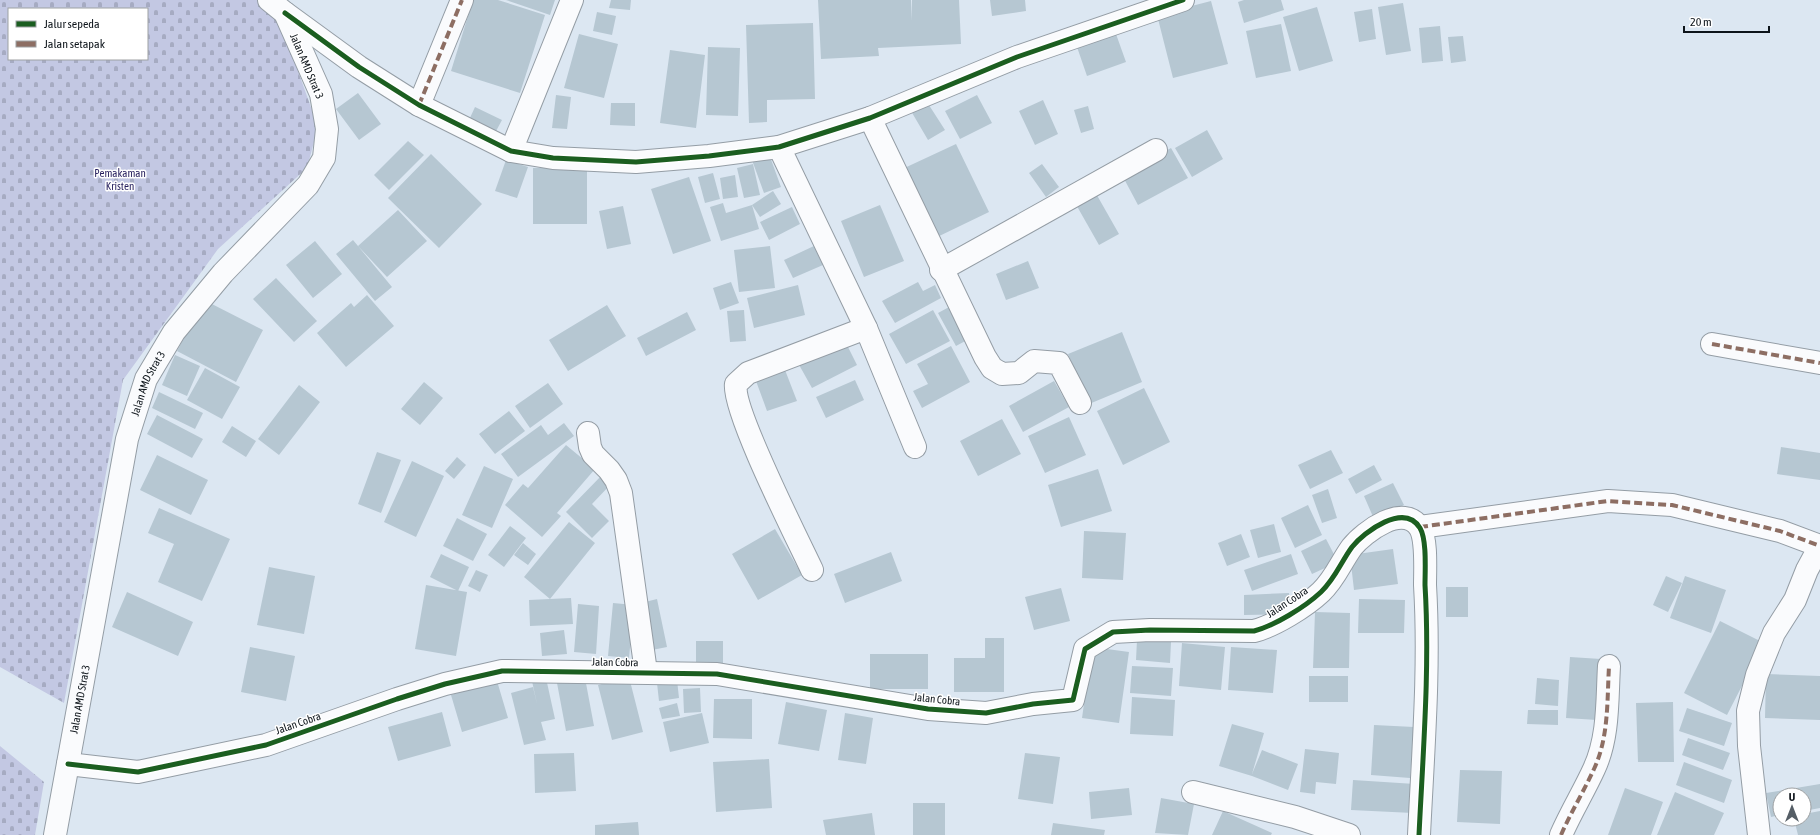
<svg xmlns="http://www.w3.org/2000/svg" width="1820" height="835" viewBox="0 0 1820 835" font-family="'Asap Condensed',sans-serif">
<style>
.cemetery{fill:url(#cemetery-stones);fill-rule:evenodd}
.building{fill:#b6c7d2}
.lines{fill:none;stroke-linecap:round;stroke-linejoin:round}
.minor-casing{stroke:#949da5;stroke-width:24}
.minor{stroke:#fafbfd;stroke-width:22}
.quiet{stroke:#8d6e63;stroke-width:4;stroke-dasharray:8 4;stroke-linecap:butt}
.cycleway-casing{stroke:#fff;stroke-width:8}
.cycleway{stroke:#1b5e20;stroke-width:5}
.labels{text-anchor:middle;dominant-baseline:central;stroke-width:3;stroke-linejoin:round;paint-order:stroke}
.street-label{font-size:11px;fill:#0d141a;stroke:#fff}
.park-label{font-size:11px;fill:#261f5d;stroke:#fff}
</style>
<defs>
<pattern id="cemetery-stones" width="16" height="16" patternUnits="userSpaceOnUse"><rect width="16" height="16" fill="#c3c8e3"/><path d="M2 7V4a2 2 0 0 1 4 0v3zM10 15v-3a2 2 0 0 1 4 0v3z" fill="#a6abc2"/></pattern>
</defs>
<rect width="100%" height="100%" fill="#dce7f2"/>
<path class="cemetery" d="M0 0H262L278 15 318 127 307 168 218 249 123 380 64 703 0 667ZM9 9H147V59H9Z
M0 746 44 782 35 835H0Z"/>
<path class="building" d="M473 0H498L545 15 520 93 451 71Z
M506 0H555L550 15Z
M611 0H631L630 10 609 8Z
M818 0H911L912 21V0H959L961 44 878 48 879 56 821 59Z
M990 0H1025L1026 11 992 16Z
M1244 0H1281L1284 10 1244 23 1238 2Z
M1211 1 1228 64 1173 78 1157 15Z
M1403 3 1411 51 1386 55 1378 7Z
M1317 7 1333 61 1299 71 1283 17Z
M1372 9 1376 39 1359 42 1354 12Z
M597 12 616 16 612 35 593 31Z
M813 23 815 99 767 100V122L749 123 746 25Z
M1281 24 1291 71 1256 78 1246 31Z
M1440 26 1443 61 1422 63 1419 28Z
M579 34 618 44 604 98 564 88Z
M1116 34 1126 62 1087 76 1077 47Z
M1463 36 1466 61 1451 63 1448 37Z
M708 47 740 48 738 116 706 115Z
M670 50 705 55 696 128 660 123Z
M358 93 381 124 359 140 336 109Z
M556 95 571 97 567 129 552 128Z
M977 95 992 123 960 139 945 111Z
M1043 100 1058 134 1035 145 1019 111Z
M927 102 945 130 928 140 911 111Z
M611 103H635V126L610 125Z
M1088 106 1094 129 1081 133 1074 110Z
M475 107 502 120 495 133 469 120Z
M1207 130 1223 159 1192 177 1175 148Z
M408 141 424 155 389 190 374 175Z
M956 144 989 212 931 240 898 171Z
M1171 148 1188 178 1138 205 1122 175Z
M431 154 482 204 439 248 388 198Z
M769 154 781 187 764 193 752 160Z
M506 160 528 167 517 198 495 191Z
M753 164 760 195 744 198 737 168Z
M1042 164 1059 187 1046 197 1029 173Z
M533 168H587V224H533Z
M713 173 720 199 705 203 698 177Z
M735 175 738 197 723 199 720 178Z
M689 177 711 241 673 254 651 189Z
M1094 190 1119 234 1099 245 1074 201Z
M773 191 781 204 760 217 752 205 759 229 721 241 710 207 723 203 726 213 752 205Z
M880 205 904 261 864 277 841 221Z
M623 206 631 244 607 249 599 211Z
M792 207 800 224 769 240 760 222Z
M398 210 427 241 387 277 358 246Z
M353 240 392 287 375 301 336 254Z
M315 241 342 274 313 298 286 265Z
M770 246 775 288 739 292 734 250Z
M814 246 823 265 793 278 784 260Z
M1028 261 1039 288 1006 300 996 274Z
M276 278 317 321 294 342 253 299Z
M731 282 739 303 720 310 713 288Z
M918 282 923 291 935 285 941 298 895 323 882 301Z
M798 285 805 315 754 328 747 298Z
M367 295 394 326 346 367 317 333 351 303 354 307Z
M204 300 263 330 236 382 177 351Z
M607 305 626 336 568 371 549 340Z
M951 306 969 339 956 346 938 313Z
M744 310 746 341 730 342 727 311Z
M933 310 950 341 906 364 889 334Z
M687 312 696 330 646 356 637 338Z
M1122 332 1142 382 1089 404 1068 354Z
M844 339 857 365 812 388 798 363Z
M951 346 970 382 922 408 913 391 928 384 917 364Z
M175 355 200 366 187 396 162 385Z
M205 368 240 387 222 419 187 400Z
M785 370 797 401 767 411 756 381Z
M855 380 864 400 826 418 816 397Z
M1054 381 1069 407 1023 432 1009 406Z
M424 382 443 398 420 425 401 409Z
M548 383 563 404 530 428 515 406Z
M299 385 320 402 279 455 258 439Z
M1144 388 1170 442 1123 465 1097 411Z
M159 392 203 413 195 429 152 408Z
M509 411 525 431 495 454 479 434Z
M157 415 203 439 192 458 147 434Z
M1069 417 1086 455 1045 473 1028 436Z
M1002 419 1021 454 978 476 960 441Z
M564 423 574 436 518 477 501 454 541 425 548 435Z
M232 426 256 441 246 457 222 442Z
M566 445 595 469 557 513 561 516 542 537 505 505 523 484 528 488Z
M1781 447 1820 453V480L1777 474Z
M1331 450 1343 473 1310 489 1298 465Z
M377 452 401 460 381 513 358 504Z
M157 455 208 480 191 515 140 490Z
M457 457 466 465 454 479 445 471Z
M412 461 444 476 416 537 384 522Z
M1374 465 1382 480 1356 494 1348 479Z
M484 466 513 479 492 528 462 515Z
M1098 469 1112 511 1061 527 1048 485Z
M603 474 612 483 592 504 609 521 592 538 566 512Z
M1393 483 1404 505 1374 519 1364 496Z
M1328 489 1337 518 1322 523 1312 495Z
M1308 505 1322 535 1295 548 1281 518Z
M159 508 230 539 202 601 158 582 174 544 148 533Z
M457 518 487 534 473 561 443 546Z
M569 522 595 543 550 599 524 577Z
M1274 524 1281 552 1258 558 1250 530Z
M510 526 526 538 504 567 488 555Z
M775 529 802 575 758 600 732 554Z
M1084 531 1126 533 1123 580 1082 578Z
M1241 534 1250 557 1227 566 1218 543Z
M1326 539 1338 562 1312 574 1301 551Z
M523 543 536 554 528 565 514 555Z
M1393 549 1398 584 1354 590 1350 555Z
M891 552 902 581 845 603 834 574Z
M441 554 469 567 458 591 430 577Z
M1291 554 1298 574 1252 591 1244 570Z
M269 567 315 576 304 634 257 625Z
M476 570 488 575 480 592 468 586Z
M1666 576 1682 583 1668 612 1653 605Z
M1685 576 1726 590 1711 633 1670 618Z
M426 585 467 592 456 656 415 649Z
M1446 587H1468V617H1446Z
M1061 588 1070 621 1034 630 1025 597Z
M127 592 193 622 178 656 112 627Z
M1289 593 1290 614 1244 615V595Z
M571 598 573 624 530 626 529 600Z
M657 599 667 647 647 651 637 604Z
M1359 599 1405 600 1404 633H1358Z
M613 603 634 605 629 658 608 656Z
M578 604 599 606 596 654 574 652Z
M1315 612 1350 613 1349 668H1313Z
M1720 621 1764 643 1727 715 1684 693Z
M564 630 567 654 542 656 540 633Z
M985 638H1004V692H954V658H985Z
M1137 640 1171 642 1170 663 1136 660Z
M696 641H723V666H696Z
M1182 643 1225 647 1221 690 1179 686Z
M250 647 295 656 286 701 241 692Z
M1092 647 1129 652 1119 723 1082 718Z
M1231 647 1277 650 1273 693 1228 690Z
M870 654H928V689H870Z
M1570 657 1601 659 1597 720 1566 718Z
M1132 666 1173 668 1171 696 1130 693Z
M1766 674 1820 676V720L1765 718Z
M1309 676H1348V702H1309Z
M629 677 643 732 612 740 598 685Z
M546 678 555 719 541 722 546 740 524 745 511 693 533 687 537 704 532 681Z
M585 678 594 726 566 731 557 683Z
M1537 678 1559 680 1558 706 1535 704Z
M677 680 679 698 659 701 657 683Z
M497 681 508 718 462 732 451 695Z
M700 688 701 712 684 713 683 689Z
M1132 697 1175 700 1173 736 1130 734Z
M714 699H752V739L713 738Z
M786 702 827 710 819 751 778 744Z
M1673 702 1674 762H1638L1636 703Z
M677 703 680 716 662 719 659 708Z
M1687 708 1732 723 1724 746 1679 731Z
M1528 710H1558V725L1527 724Z
M442 712 451 746 398 761 388 727Z
M702 713 709 743 670 752 663 722Z
M845 713 873 718 866 764 838 760Z
M1232 724 1264 733 1252 774 1262 750 1298 764 1288 790 1252 776 1219 766Z
M1374 725 1414 727 1410 778 1371 775Z
M1688 738 1730 753 1723 770 1682 755Z
M1305 749 1339 753 1336 784 1316 782 1315 794 1300 792Z
M574 753 576 791 535 793 534 754Z
M1025 753 1060 757 1053 804 1018 799Z
M769 759 772 808 716 812 713 762Z
M1684 762 1732 780 1724 803 1676 785Z
M1460 770 1502 771 1500 824 1457 822Z
M1353 780 1415 784 1413 813 1351 810Z
M1820 784V808L1804 811V795H1780V815L1771 817 1766 793Z
M1129 788 1132 815 1091 819 1089 792Z
M1625 788 1663 802 1651 835H1608Z
M1675 792 1724 813 1714 835H1657Z
M1161 798 1194 804 1188 835 1155 833Z
M913 803H945V835H913Z
M1223 811 1272 833 1271 835H1212Z
M1820 811V835H1798L1794 819H1804V814Z
M872 813 875 835H826L823 820Z
M638 822 639 835H595V825Z
M1053 823 1105 830 1104 835H1051Z"/>
<g class="lines">
<g class="minor-casing">
<g id="minor">
<path d="M285 13 359 67 419 105 511 151 553 158 636 162 709 156 779 147 870 118 1017 57 1183 0"/>
<path d="M419 105 462 0"/>
<path d="M870 118 985 357 992 368 1002 374 1019 373 1034 361 1059 363 1080 403"/>
<path d="M779 147 866 328 915 447"/>
<path d="M511 151 572 0"/>
<path d="M941 270 1156 150"/>
<path d="M1712 344 1820 363"/>
<path d="M588 433 590 447 593 454 609 470 616 480 621 493 646 672"/>
<path d="M1420 527 1608 501 1672 505 1780 531 1820 546"/>
<path d="M812 570C798 540 731 408 736 384L748 373 866 328"/>
<path d="M68 764 138 772 266 745 397 699 445 684 502 671 717 674 928 709 986 713 1033 704 1073 700 1085 649 1113 632 1150 630 1254 631C1274 626 1305 607 1321 592 1335 579 1341 562 1352 547 1364 532 1404 502 1420 528 1427 540 1425 570 1425 585 1430 668 1423 752 1419 835"/>
<path d="M1193 792 1295 817 1349 835"/>
<path id="s1" d="M55 835 127 439 146 379 174 332 223 273 308 185 324 158 327 129 321 94 285 13 269 0"/>
<path d="M1561 835C1571 812 1584 791 1594 769 1609 737 1607 700 1609 666"/>
<path d="M1759 835 1749 746 1748 711 1757 675 1774 633 1795 600 1807 570 1820 546"/>
</g>
</g>
<use href="#minor" class="minor"/>
<path class="quiet" d="M419 105 462 0
M1712 344 1820 363
M1420 527 1608 501 1672 505 1780 531 1820 546
M1561 835C1571 812 1584 791 1594 769 1609 737 1607 700 1609 666"/>
<g class="cycleway-casing">
<path id="cycleway" d="M285 13 359 67 419 105 511 151 553 158 636 162 709 156 779 147 870 118 1017 57 1183 0
M68 764 138 772 266 745 397 699 445 684 502 671 717 674 928 709 986 713 1033 704 1073 700 1085 649 1113 632 1150 630 1254 631C1274 626 1305 607 1321 592 1335 579 1341 562 1352 547 1364 532 1404 502 1420 528 1427 540 1425 570 1425 585 1430 668 1423 752 1419 835"/>
</g>
<use href="#cycleway" class="cycleway"/>
</g>
<g class="labels">
<g class="street-label">
<text transform="translate(307 66) rotate(67)">Jalan AMD Strat 3</text>
<text stroke="none"><textPath href="#s1" startOffset="462">Jalan AMD Strat 3</textPath></text>
<text transform="translate(1287 602) rotate(-33)">Jalan Cobra</text>
<text transform="translate(615 662) rotate(1)">Jalan Cobra</text>
<text stroke="none"><textPath href="#s1" startOffset="138">Jalan AMD Strat 3</textPath></text>
<text transform="translate(937 699) rotate(6)">Jalan Cobra</text>
<text transform="translate(298 723) rotate(-19)">Jalan Cobra</text>
</g>
<g class="park-label">
<text x="120" y="173">Pemakaman<tspan x="120" dy="13">Kristen</tspan></text>
</g>
</g>
<rect x="8" y="8" width="140" height="52" fill="#ffffff" stroke="#9ea1a3"/>
<rect x="16" y="21" width="20" height="6" fill="#1b5e20" stroke="#9ea1a3"/>
<text x="44" y="28" font-size="12" fill="#0d141a">Jalur sepeda</text>
<rect x="16" y="41" width="20" height="6" fill="#8d6e63" stroke="#9ea1a3"/>
<text x="44" y="48" font-size="12" fill="#0d141a">Jalan setapak</text>
<g transform="translate(1792 807)"><circle r="19" fill="#ffffff" stroke="#9ea1a3"/>
<path d="M0-3L7 15L0 10L-7 15Z" fill="#555e66"/>
<text y="-6" font-size="11" font-weight="bold" text-anchor="middle" fill="#0d141a">U</text>
</g>
<path d="M1684 26v6h85v-6" fill="none" stroke="#0d141a" stroke-width="2"/>
<text x="1690" y="26" font-size="12" fill="#0d141a" stroke="#ffffff" stroke-width="3" paint-order="stroke">20 m</text>
</svg>
